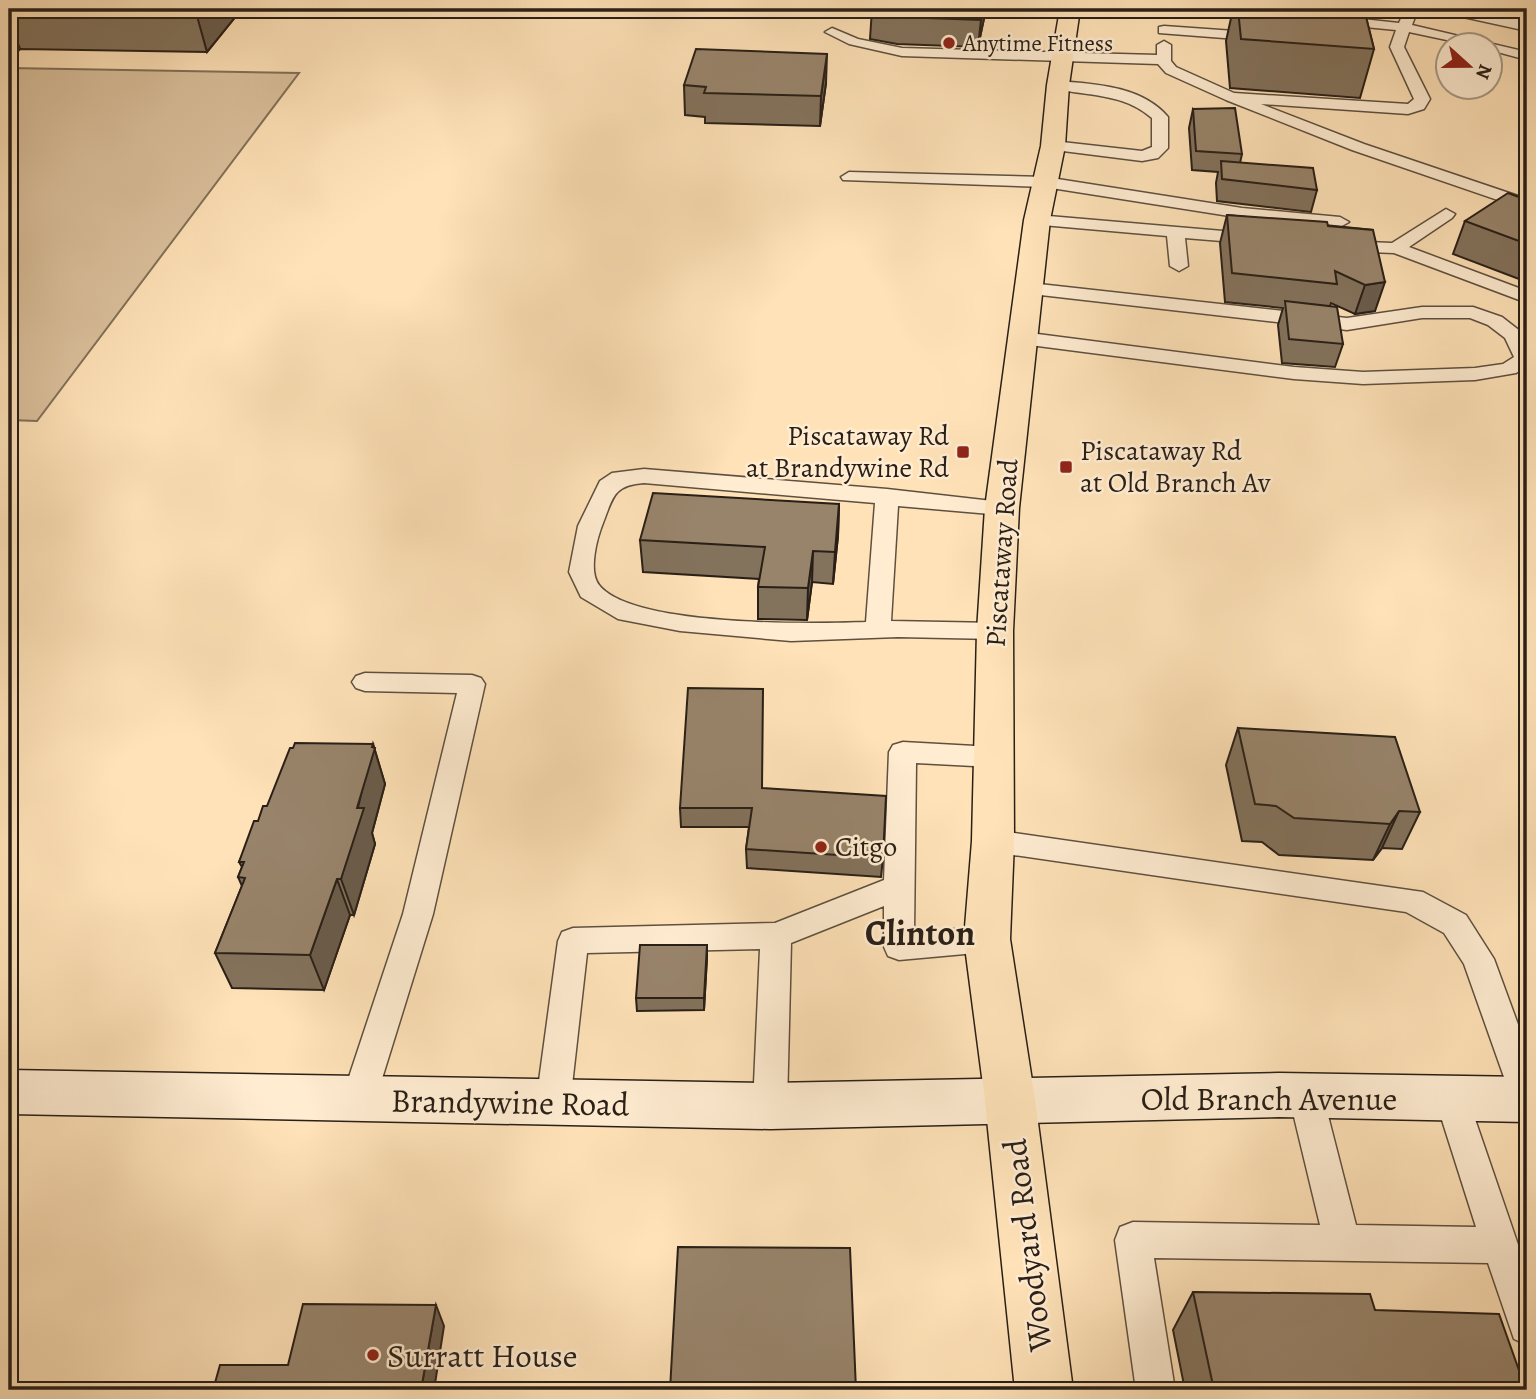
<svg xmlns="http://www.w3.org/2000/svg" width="1536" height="1399" viewBox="0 0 1536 1399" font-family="Alegreya,serif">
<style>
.green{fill:#dbc19d;stroke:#82705a;stroke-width:2}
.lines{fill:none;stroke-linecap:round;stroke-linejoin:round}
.service-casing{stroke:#5e503f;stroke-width:3}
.minor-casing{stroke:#5e503f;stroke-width:3}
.secondary-casing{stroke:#291f17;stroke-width:3}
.primary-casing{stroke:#291f17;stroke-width:3}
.service{fill:#ffecd1;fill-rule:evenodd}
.minor{fill:#ffecd1;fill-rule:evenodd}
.secondary{fill:#ffecd1;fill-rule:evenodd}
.primary{fill:#ffe2b8;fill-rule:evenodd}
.wall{fill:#83725c;stroke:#291f17;stroke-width:2}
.shaded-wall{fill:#6a5c4b;stroke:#291f17;stroke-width:2}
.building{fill:#98846b;stroke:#291f17;stroke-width:2}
.poi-dot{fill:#8f2418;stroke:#ffecd1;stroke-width:2.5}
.labels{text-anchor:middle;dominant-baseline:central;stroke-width:5;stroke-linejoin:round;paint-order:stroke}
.far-poi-label{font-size:23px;fill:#291f17;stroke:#ffecd1;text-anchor:start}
.poi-label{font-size:28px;fill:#291f17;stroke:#ffecd1;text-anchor:start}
.street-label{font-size:28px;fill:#291f17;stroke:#ffecd1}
.near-street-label{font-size:33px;fill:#291f17;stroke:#ffecd1}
.near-poi-label{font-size:33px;fill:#291f17;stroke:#ffecd1;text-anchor:start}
.district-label{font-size:35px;font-weight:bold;fill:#291f17;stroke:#ffecd1}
</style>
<rect width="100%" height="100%" fill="#ffe2b8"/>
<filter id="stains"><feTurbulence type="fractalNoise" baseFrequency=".00286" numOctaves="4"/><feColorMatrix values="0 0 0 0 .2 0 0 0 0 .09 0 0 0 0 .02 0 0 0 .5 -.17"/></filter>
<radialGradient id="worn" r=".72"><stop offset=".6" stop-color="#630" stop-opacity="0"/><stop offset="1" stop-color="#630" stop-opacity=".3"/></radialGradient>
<path class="green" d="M9 68 299 73 37 421 9 420Z"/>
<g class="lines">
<g class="service-casing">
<path id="service" d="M1179 9C1199 8 1261 4 1275 15L1268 19 1186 13Z
M1405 9H1418L1412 25 1527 52V60L1490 50V46H1475L1409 32 1404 47 1430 99 1424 109 1408 114 1261 104 1364 144 1527 199V210L1352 150 1226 100 1166 73 1158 64 902 56 849 44 825 32 832 28 858 39 902 48 1157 55V45L1164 41 1171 45V61L1176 67 1234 93 1408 104 1414 99 1390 47 1396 30 1334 24 1327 20 1334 16 1399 23Z
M1164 26 1263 33 1270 37 1263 41 1159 33V27Z
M1058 81C1095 84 1142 86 1168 117V148L1158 158 1142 161 1047 149 1045 146 1047 143 1053 141 1142 151 1152 147V118C1121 92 1089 97 1053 88L1051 85Z
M849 172 1045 177 1242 208 1340 217 1349 222 1340 227 1242 218 1045 187 843 180 841 177Z
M1446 209 1455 214 1452 218 1409 247 1527 291V303L1394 253 1342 251 1333 246 1342 241 1392 243Z
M1037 215 1258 234 1267 239 1258 244 1185 238 1188 266 1179 271 1170 266 1167 236 1031 224 1028 220 1031 216Z
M1030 283 1347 318 1422 307H1473L1502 317 1520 331 1527 344V366L1516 373 1475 380 1363 384 1294 379 1022 344 1012 338 1015 334 1022 332 1294 367 1363 372 1475 368 1503 364 1514 357 1505 338 1488 325 1470 318H1422L1347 330 1023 293 1021 289 1023 285Z
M644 469 887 489 1010 503 1013 508 1010 513 1002 515 898 506 891 621 995 623 1004 625 1007 631 1004 637 995 639 898 637 791 641 680 631 618 619 581 597 569 572 578 526 600 481 612 473ZM644 483 875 503 866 622C813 624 632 627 599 585 588 571 597 538 603 523 613 497 614 485 644 483Z
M365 673 472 675 481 678 485 684 433 914 376 1098 371 1109 359 1113 347 1109 342 1098 403 914 457 693 365 691 356 688 352 682 356 676Z
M903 742 993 747 1003 750 1007 757 1003 764 993 767 916 763 914 933 987 926 998 930 1002 939 998 948 987 952 899 960 888 956 884 947V906L791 943 787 1106 782 1117 770 1121 758 1117 753 1106 760 949 587 953 570 1103 565 1114 553 1118 541 1114 536 1103 558 941 562 932 573 928 775 923 884 880 889 752 893 745Z
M993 830 1423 892 1466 915 1494 959 1527 1049V1109L1515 1105 1510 1094 1464 964 1444 933 1406 912 993 852 983 849 979 841 983 833Z
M1306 1081 1318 1085 1323 1096 1356 1225 1476 1227 1435 1098 1440 1087 1452 1083 1464 1087 1527 1271V1345L1514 1339 1488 1263 1154 1258 1175 1390H1136L1115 1240 1120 1227 1133 1222 1320 1225 1289 1096 1294 1085Z"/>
</g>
<g class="minor-casing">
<path id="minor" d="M1442 9H1479L1527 19V31L1445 13Z"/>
</g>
<g class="secondary-casing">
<path id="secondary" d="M9 1070 770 1083 1279 1073 1527 1077V1122L1279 1117 770 1129 9 1114Z"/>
</g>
<g class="primary-casing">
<path id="primary" d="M1060 9H1080L1069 85 1065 146 1050 220 1019 508 1013 631 1014 841 1010 939 1035 1100 1073 1390H1015L985 1100 964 939 972 841 977 631 985 508 1024 220 1041 146 1047 85Z"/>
</g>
<use href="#service" class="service"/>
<use href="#minor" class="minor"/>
<use href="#secondary" class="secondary"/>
<use href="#primary" class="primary"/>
</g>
<path class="wall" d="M9 9H241V10L207 52 20 49 11 58H9Z
M872 9H986L978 47 897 44 870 39Z
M1233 9H1364L1374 49 1360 98 1230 88 1226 41Z
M826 83 820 126 705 123V117L685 115 684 85Z
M1193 109 1242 154 1240 163 1317 190 1311 212 1217 201 1216 183 1218 172 1192 170 1189 128Z
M1527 200V282L1453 254 1465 221Z
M1227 215 1373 230 1375 311 1355 314 1331 303 1330 306 1343 344 1335 367 1282 363 1278 325 1283 308 1225 302 1220 243Z
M839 504 838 536 833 584 812 582 807 620 758 619V587L759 579 643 572 640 540Z
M1238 728 1420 812 1402 849 1382 848 1373 860 1279 855 1262 842 1242 841 1226 765Z
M373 744 385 784 372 833 375 844 354 915H350L324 990 232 988 215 953 242 886 238 877 242 867 239 862 258 821Z
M762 788 883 858 881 877 747 868 746 849 749 827H681L680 808Z
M707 957 704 1010 637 1011 636 998Z
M1193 1292 1375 1310 1526 1390H1185L1173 1330Z"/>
<path class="shaded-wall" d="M203 9H241V10L207 52 197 16Z
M983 9H986L978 47 981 20Z
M9 18 20 49 11 58 9 51Z
M827 54 826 83 820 126 821 96Z
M1385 282 1375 311 1355 314 1365 285Z
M839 504 838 536 833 584 835 552Z
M813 551 812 582 807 620 808 588Z
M373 744 385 784 372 833 375 844 354 915 341 879Z
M1399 811 1382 848 1373 860 1390 824Z
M337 879 350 915 324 990 310 955Z
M707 945V957L704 1010V998Z
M436 1305 444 1326 434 1390H421Z"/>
<path class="building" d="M9 9H203L197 16 9 13Z
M872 9H983L981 20 899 17 871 12Z
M1238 9H1364L1374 49 1241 39Z
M696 49 827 54 821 96 704 93 706 87 684 85Z
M1235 108 1242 154 1196 151 1193 109Z
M1221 161 1313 168 1317 190 1222 179Z
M1508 193 1527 200V244L1465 221Z
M1227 215 1327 222 1328 226 1373 230 1385 282 1365 285 1335 271 1337 284 1232 273Z
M1285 301 1337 307 1343 344 1289 339Z
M653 493 839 504 835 552 813 551 808 588 758 587 765 547 640 540Z
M688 688 763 689 762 788 886 796 883 858 746 849 752 808H680Z
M1238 728 1395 737 1420 812 1399 811 1390 824 1294 818 1276 806 1255 804Z
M295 743 373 744 372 747 375 748 357 808H364L341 879H337L310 955 215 953 245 878 238 877 244 862H239L254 821H258L263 806H267L290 748H293Z
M640 945H707L704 998H636Z
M678 1247 850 1248 856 1390H670Z
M1193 1292 1370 1294 1375 1310 1499 1314 1526 1390H1214Z
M303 1304 436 1305 421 1390H213L220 1365H288Z"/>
<g class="poi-dot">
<circle cx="949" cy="43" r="7"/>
<rect x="956" y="445" width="14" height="14" rx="3.5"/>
<rect x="1059" y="460" width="14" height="14" rx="3.5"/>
<circle cx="821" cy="847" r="7"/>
<circle cx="373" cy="1355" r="7"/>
</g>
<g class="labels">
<g class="far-poi-label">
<text x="963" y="43">Anytime Fitness</text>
</g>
<g class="poi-label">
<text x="949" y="436" text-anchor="end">Piscataway Rd<tspan x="949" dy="32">at Brandywine Rd</tspan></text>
<text x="1080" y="451">Piscataway Rd<tspan x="1080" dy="32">at Old Branch Av</tspan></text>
<text x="835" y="847">Citgo</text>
</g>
<g class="street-label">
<text transform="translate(1002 553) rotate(-86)">Piscataway Road</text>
</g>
<g class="near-street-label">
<text x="1269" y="1098">Old Branch Avenue</text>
<text transform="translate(510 1102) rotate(1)">Brandywine Road</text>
<text transform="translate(1027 1245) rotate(-97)">Woodyard Road</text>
</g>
<g class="near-poi-label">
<text x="387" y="1355">Surratt House</text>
</g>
<g class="district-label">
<text x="920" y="933">Clinton</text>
</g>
</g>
<rect width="1536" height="1399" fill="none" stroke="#ffe2b8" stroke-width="35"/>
<rect x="10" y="10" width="1515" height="1378" fill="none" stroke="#291f17" stroke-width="3.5"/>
<rect x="18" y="18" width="1501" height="1364" fill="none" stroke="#291f17" stroke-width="2"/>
<g transform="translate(1469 66) rotate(111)"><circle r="33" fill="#ffecd1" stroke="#a99a87" stroke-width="2"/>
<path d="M0-5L12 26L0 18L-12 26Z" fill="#8f2418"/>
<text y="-10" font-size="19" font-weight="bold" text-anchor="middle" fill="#291f17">N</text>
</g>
<rect width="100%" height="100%" filter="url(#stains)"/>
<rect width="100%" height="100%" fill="url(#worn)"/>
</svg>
